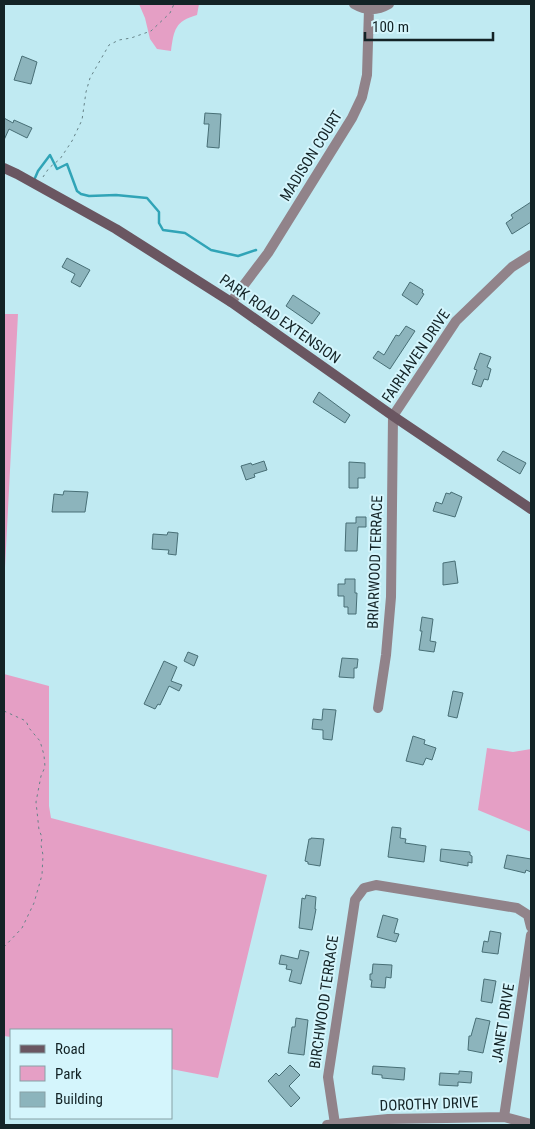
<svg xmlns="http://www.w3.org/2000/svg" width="535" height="1129" viewBox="0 0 535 1129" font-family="'Roboto Condensed',sans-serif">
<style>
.green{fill:#e59fc5}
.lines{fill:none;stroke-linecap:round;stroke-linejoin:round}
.stream{stroke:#30a4b7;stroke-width:2.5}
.building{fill:#8cb4bc;stroke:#486f76}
.path{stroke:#668388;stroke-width:1;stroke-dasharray:2.5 4;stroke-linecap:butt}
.street{stroke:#91838a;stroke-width:10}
.secondary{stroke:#6a5661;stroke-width:10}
.labels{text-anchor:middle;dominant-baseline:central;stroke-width:4;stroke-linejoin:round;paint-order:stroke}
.street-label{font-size:15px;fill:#132326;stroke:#d4f5fc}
</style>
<rect width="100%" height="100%" fill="#c0eaf2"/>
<path class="green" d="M139 4H199L197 15C175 21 174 30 171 51L157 49 150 39 145 18Z
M4 314H18L4 587Z
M4 674 49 686V806L51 818 267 875 218 1078 171 1069V1030H11V1037L4 1036Z
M487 748 513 752 531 749V832L478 810Z"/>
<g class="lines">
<path class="stream" d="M35 178 38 171 50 155 57 169 67 164 77 191 81 194 89 196 116 195 147 198 159 212V223L163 230 185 233 211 250 238 256 256 250"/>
</g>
<path class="building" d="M22 56 37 62 31 84 14 80Z
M205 113 221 114 219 148 207 147 209 124H204Z
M4 118 13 123 14 120 32 128 27 138 9 129 4 140Z
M531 202V222L512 234 506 223 513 218 511 215Z
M67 258 90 270 80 287 71 282 75 274 62 267Z
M410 282 423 290 422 293 424 294 417 305 402 295Z
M293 295 320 313 312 324 286 306Z
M406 326 415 331 390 369 373 358 378 351 384 355 396 335 399 336Z
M480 353 491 357 487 367 491 369 488 380 484 379 481 387 472 384 477 370 474 369Z
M319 392 350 415 345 423 313 402Z
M503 451 526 463 520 474 497 460Z
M264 461 267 470 254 474 255 477 246 480 241 466 251 463 252 465Z
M349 462 365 463V478H358V488H349Z
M64 491 88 492 85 512H52L54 494 63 495Z
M451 492 462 497 455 517 433 511 436 502 442 504 446 493 450 494Z
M356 517H366V527H358L357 551H345L346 523H356Z
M168 532 178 533 176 555 168 554 169 550 152 549 153 534 167 535Z
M455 561 458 583 443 585V563Z
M345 579H355V593H357L356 614H348V607H344V596H338V584H345Z
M422 617 433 619 430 641 436 642 434 652 419 650 422 631H420Z
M188 652 198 656 194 666 184 661Z
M342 658 358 659 357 668H354V678L339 677Z
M164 661 177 667 171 681 182 685 179 691 169 686 160 705 158 704 155 709 144 704Z
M453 691 463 693 457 718 448 716Z
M323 709 336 710 332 740 323 739V730L312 729 313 719 322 720Z
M413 736 425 740 424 744 436 748 432 760 426 758 423 765 406 761Z
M392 827 401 828 400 838 406 839 405 843 426 846 424 862 388 857Z
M311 838 324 839 320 866 308 864V862L305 861 309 839H311Z
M441 849 470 852V855L472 856V863L468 862V866L440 861Z
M507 855 531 859V872L526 870 525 873 504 868Z
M306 895 316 897 315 909H316L312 930 299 928 302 898 305 899Z
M383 915 398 919 394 933 399 934 396 942 377 937Z
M490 931 501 933 498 954 482 952 484 941 488 942Z
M300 950 309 952 301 984 289 981 292 970 286 969 287 965 279 964 281 955 298 959Z
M373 964 392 965 391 978 386 977 385 988 371 987 372 980H370V974H372Z
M484 979 496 981 492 1003 481 1001Z
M296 1018 308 1020 304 1055 288 1053 292 1027H295Z
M476 1018 490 1021 483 1053 468 1050 469 1036H471Z
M290 1065 300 1075 289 1086 300 1098 291 1107 268 1081 276 1073 279 1076Z
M373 1066 405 1068 404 1080 382 1078V1075L372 1074Z
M459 1071 472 1072 471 1083 458 1082V1086L439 1085 440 1073 459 1074Z"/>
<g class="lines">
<path class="path" d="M43 177 49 168 60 159 72 141 82 120 86 92 90 78 109 45 119 40 131 38 151 31 170 13 174 4
M4 711 26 721 29 728 40 741 44 755 45 767 41 776 36 802 39 830 42 837 41 845 43 855 42 875 34 903 22 928 4 947"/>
<path class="street" d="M354 4C366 11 377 11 389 4
M231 302 268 253 352 118 362 97 367 75 369 9
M378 708 386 655 391 597 393 416 456 321 512 267 531 255
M504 1117 531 935
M335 1124 328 1077 355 900 364 888 376 885 517 908 528 915 531 927
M327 1125 388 1119 504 1117 531 1124"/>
<path class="secondary" d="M4 168 17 174 116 229 231 302 393 416 531 509"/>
</g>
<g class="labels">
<g class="street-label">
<text transform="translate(311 156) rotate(-58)">MADISON COURT</text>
<text transform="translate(280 319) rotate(35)">PARK ROAD EXTENSION</text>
<text transform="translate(416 356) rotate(-56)">FAIRHAVEN DRIVE</text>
<text transform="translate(375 562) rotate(-88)">BRIARWOOD TERRACE</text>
<text transform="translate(324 1002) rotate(-82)">BIRCHWOOD TERRACE</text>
<text transform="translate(503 1023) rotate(-81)">JANET DRIVE</text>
<text transform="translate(429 1104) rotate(-2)">DOROTHY DRIVE</text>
</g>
</g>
<rect width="535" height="1129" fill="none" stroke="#132326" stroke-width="10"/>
<rect x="10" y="1029" width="162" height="90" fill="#d4f5fc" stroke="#87a1a6"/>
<rect x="20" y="1045" width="25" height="8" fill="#6a5661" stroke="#87a1a6"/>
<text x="55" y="1054" font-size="15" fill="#132326">Road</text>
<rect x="20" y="1066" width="25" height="15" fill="#e59fc5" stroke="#87a1a6"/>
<text x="55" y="1079" font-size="15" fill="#132326">Park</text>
<rect x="20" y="1092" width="25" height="15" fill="#8cb4bc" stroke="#87a1a6"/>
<text x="55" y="1104" font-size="15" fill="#132326">Building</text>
<path d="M365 32v8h128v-8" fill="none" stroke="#132326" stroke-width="2.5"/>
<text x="372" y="32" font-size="15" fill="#132326" stroke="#d4f5fc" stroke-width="4" paint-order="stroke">100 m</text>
</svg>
